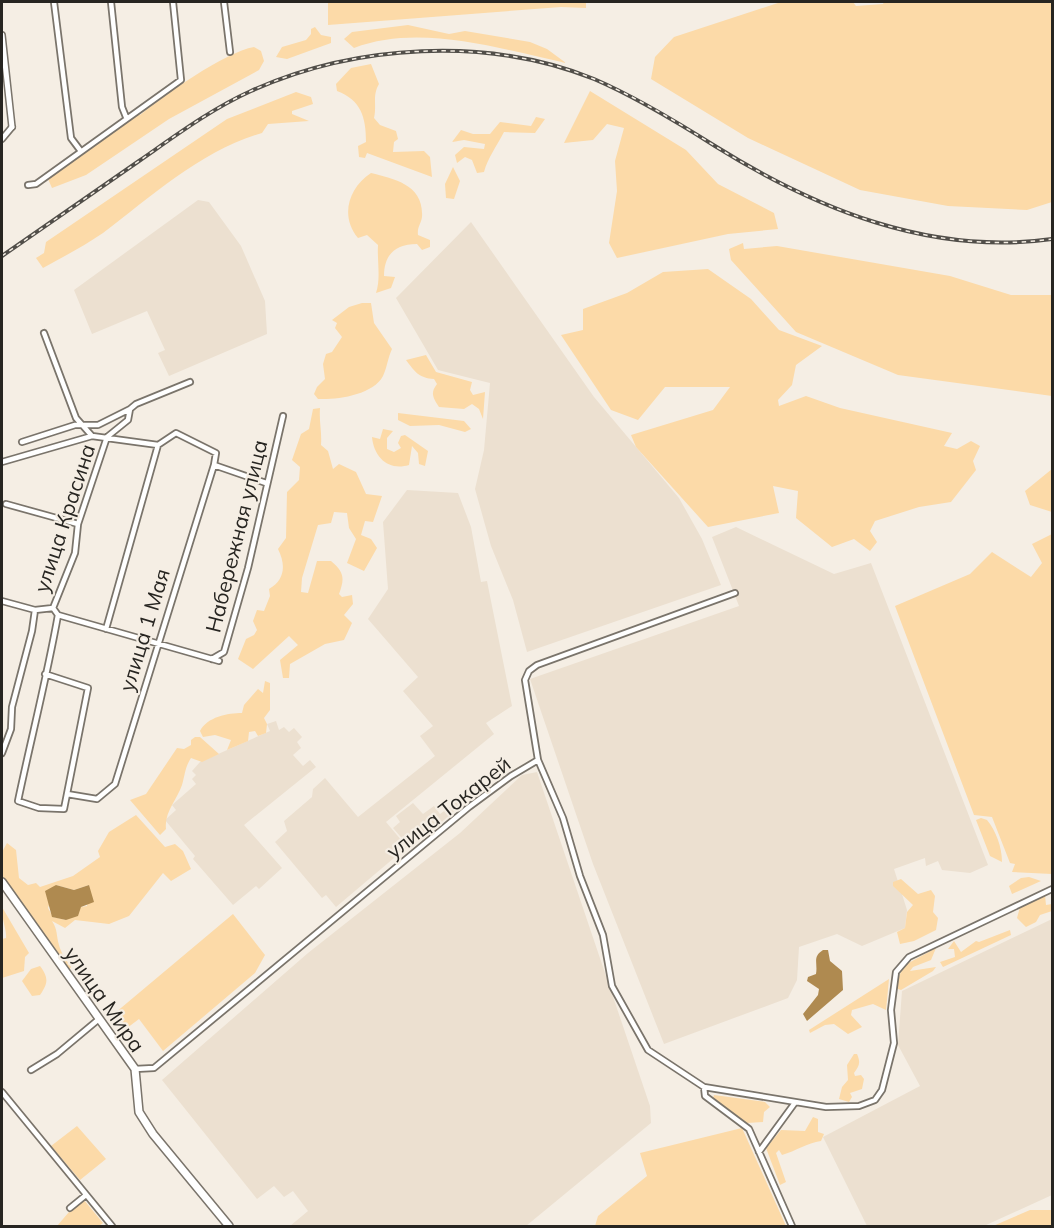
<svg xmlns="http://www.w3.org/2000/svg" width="1054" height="1228" viewBox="0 0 1054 1228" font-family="Mulish,sans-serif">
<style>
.built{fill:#ece0d0}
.green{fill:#fcdaa8;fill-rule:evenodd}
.water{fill:#af8a50}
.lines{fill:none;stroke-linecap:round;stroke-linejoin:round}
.minor-casing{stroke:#7a746b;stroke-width:8}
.tertiary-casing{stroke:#7a746b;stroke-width:8}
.primary-casing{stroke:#7a746b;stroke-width:10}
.minor{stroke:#fff;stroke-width:4.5}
.tertiary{stroke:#fff;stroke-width:5}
.primary{stroke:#fff;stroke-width:7}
.rail-casing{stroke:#514e49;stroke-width:4}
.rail{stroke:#f5eee4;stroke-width:1.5;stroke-dasharray:4.5;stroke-linecap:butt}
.labels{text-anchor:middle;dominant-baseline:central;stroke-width:4.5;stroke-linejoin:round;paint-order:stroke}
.street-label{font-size:21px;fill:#272521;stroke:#f5eee4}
</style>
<rect width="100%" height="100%" fill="#f5eee4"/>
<path class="built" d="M198 200 209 202 241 246 265 301 267 334 169 376 158 353 165 350 147 311 92 334 74 290Z
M471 222 594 397 679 498 702 539 721 585 527 652 513 600 491 546 475 489 484 450 490 383 438 370 396 298Z
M407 490 458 493 471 527 481 582 487 581 512 706 486 723 494 734 386 822 407 847 336 907 326 895 322 898 275 842 287 831 284 821 312 797 313 789 325 778 358 817 435 756 420 736 433 726 403 691 418 677 368 619 388 589 383 522Z
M736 527 834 574 871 563 988 865 970 873 942 870 938 861 926 866 925 858 894 869 907 910 905 928 862 946 837 934 799 947 797 980 788 998 664 1044 593 864 530 679 739 606 712 537Z
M276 721 279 730 284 727 289 732 294 728 302 737 297 742 301 748 293 755 303 766 310 760 316 767 244 825 282 868 259 889 256 886 233 905 193 859 195 856 165 820 176 810 172 805 196 784 192 779 196 775 192 771 200 762 270 731 267 724Z
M537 772 650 1106 651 1123 526 1226H290L308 1211 293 1191 284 1197 274 1186 257 1199 162 1080 308 953 460 833 522 775Z
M458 801 461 805 419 842 415 838 407 844 393 828 400 822 396 816 413 803 423 814 434 806 440 814Z
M1052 919V1195L984 1226H867L823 1137 920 1086 898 1045 902 991Z"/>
<path class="green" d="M328 2H586V8L561 7 328 25Z
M781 2H853L856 6 883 4 884 2H1052V202L1027 210 948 206 860 190 748 138 651 79 655 57 674 37Z
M408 25 449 34 465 31 530 42 547 49 566 63C500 49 420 23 354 48L344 39 352 32Z
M315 27 321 35 331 37V43L287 59 276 57 282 47 306 40 311 34V29Z
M254 47 261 51 264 61 259 70 169 119 86 175 52 188 48 179 135 114 140 115C164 95 225 52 254 47Z
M371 64 379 84C372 96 377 105 374 118L380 125 396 131 398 139 394 142 393 152 424 151 430 157 432 177 367 153 365 158 359 157 358 146 366 142C366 117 361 100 337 91L336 84 351 68Z
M590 91 686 150 718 184 774 213 778 229 728 234 617 258 609 243 617 191 615 161 624 128 607 124 593 140 564 143Z
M296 92 311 97 313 104 292 111V114L309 121 268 124 262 133C202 150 152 196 103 233 84 246 63 257 43 268L36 258 44 253 46 242 227 119Z
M536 117 545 119 535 133 504 132C497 146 488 157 484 172L477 173 472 160 465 157 457 163 455 155 464 147 484 149 485 144 464 140 452 142 461 130 473 134H490L500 122 531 126Z
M453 167 460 181 454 199 446 198 445 184Z
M371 173C395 179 424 185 422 217 421 224 417 227 418 235L430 240V247L422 250 417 244C395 244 384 255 384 276L395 277 391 288 376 293C381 279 377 260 378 245L367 235 358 238C340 217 348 188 371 173Z
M743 243 744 249 777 246 950 276 1011 295H1052V396L898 375 796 332 731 260 729 249Z
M708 269 751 299 779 330 822 346 796 365 792 385 778 400 779 406 806 396 840 408 952 433 944 446 957 449 971 441 980 446 973 461 976 470 951 502 919 507 875 521 870 531 877 542 870 551 854 539 832 547 796 518 798 491 773 486 779 513 708 527 636 447 631 435 713 410 730 387H665L638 420 611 410 561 335 583 330V309L627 293 663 272Z
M362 303H371L374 323 392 349C388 357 387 368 383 376 373 395 337 400 318 399L314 394 317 387 325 379 323 364 326 354 332 352 342 337 335 328 337 323 332 320 349 307Z
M426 355 436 372 472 382 470 390 473 395 485 392 483 419 479 409 472 404 464 409 439 407C433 398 430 393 437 384L434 379C419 378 415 372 406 360Z
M320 408C319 422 322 432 321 445L328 451 333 469 339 464 356 472 366 494 382 496 373 522 365 521 361 535 371 539 377 548 364 571 347 563 356 539 349 528 347 513 334 512 331 523 318 525 302 578 301 592 308 593 317 561H331C344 572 345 578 339 594L342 597 352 595 353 604 344 615 352 623 344 640 325 644 290 664 289 678H283L280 660 298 645 289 636 253 669 238 659 246 639 254 635 257 630 253 621 257 610 264 611 270 596 269 589C285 580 286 565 278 549L286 538 287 492 299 480 300 467 292 460 301 434 309 429 313 409Z
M398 413 464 421 471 429 465 432 439 425 410 426 398 420Z
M383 429 393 431 387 438V449L394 452 401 448 398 443 401 436 405 435 428 451 425 466 419 464 418 453 412 446 409 465C389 471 374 458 372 437L380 439Z
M1052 469V512L1030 505 1025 491Z
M1052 534V874L1012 872 1015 864 1010 863 992 817 974 815 895 606 970 574 992 552 1031 577 1042 563 1032 544Z
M265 681 270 683V710L264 718 267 724 266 733 258 736 255 731 249 732 248 741 227 750 231 740 215 735 203 737 200 731C207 717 228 713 242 713L244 705 258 689 263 693Z
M195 737H200L219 754 202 762 191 758C185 767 185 775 182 785 177 800 164 812 166 829L160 835 130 800 146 794 177 748 184 749 191 745V740Z
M136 815 165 847 175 844 183 851 191 869 171 881 163 873 129 916 109 924 75 920 65 928 52 921C58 930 56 935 59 945 61 953 66 960 71 967L68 972 2 876V852L7 843 16 850 19 878 28 885 36 883 40 887 73 876 100 857 98 851 109 832ZM56 885 74 890 89 885 87 906 81 907 66 920 53 917 48 908Z
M981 818 987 820C996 831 1002 847 1002 862L990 856 976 820Z
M1029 877 1041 881 1012 894 1009 886 1021 878Z
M901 879 918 894 931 890 935 896 933 912 938 918 936 930 914 941 900 944 897 932 905 928 907 912 913 905 893 886V882Z
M1045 895 1046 905 1052 904V911L1040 915 1036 922 1026 927 1017 918 1020 907Z
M2 907 29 953 25 957 24 971 2 978V939L6 938C7 930 1 918 2 907Z
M233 914 265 955 255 973 163 1051 139 1019 127 1028 115 1013Z
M1010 930 1011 935 943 967 940 962 955 957 954 949H948L954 941 961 952 976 941 979 942Z
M936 948 931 960 913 967 910 971 936 967 933 971 901 990 895 988 903 966Z
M40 966C49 978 48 983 40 995L32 996 22 981 31 969Z
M889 979 886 1010 873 1004 852 1010 851 1015 862 1027 848 1034 834 1024 825 1025 810 1033 809 1030Z
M854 1054H857C861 1063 859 1066 854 1073L855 1076 861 1075 864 1079 862 1089 850 1093 852 1097 849 1102 839 1099 842 1087 848 1080 847 1065Z
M714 1095 765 1102 770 1107 764 1112 763 1122 747 1123 713 1098Z
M813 1117 818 1119V1132L824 1134 821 1141C807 1143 796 1151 782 1155L779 1150 776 1153 786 1182 780 1185 766 1148 781 1130 805 1131Z
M77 1126 106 1159 80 1180 51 1146Z
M742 1128 786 1226H595L598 1216 647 1176 640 1153Z
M84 1200 103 1223 99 1226H57L69 1212Z
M1030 1210H1052V1226H993Z"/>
<path class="water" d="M56 885 74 890 89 885 94 902 81 907 78 916 66 920 52 917 45 891Z
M823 950H828L830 961 842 971 843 990 807 1021 803 1014 818 995 819 989 807 981 808 977 816 974C818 963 812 957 823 950Z"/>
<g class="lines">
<g class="minor-casing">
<path id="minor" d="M54 2 71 138 80 150
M111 2 122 107 126 117
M224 2 230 52
M2 139 12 127
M28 185 36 184 181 80 173 2
M44 333 76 418 92 436
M22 442 75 425H98L130 409
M2 462 92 436 158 445 176 433 216 453 214 465 266 483
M6 504 78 524
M2 601 35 610 53 608 58 615 219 661
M53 608 75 553 78 524 107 437 128 420 130 409 136 404 190 382
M106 629 158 445
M212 659 224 652 248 568 283 416
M45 674 88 688 64 809 39 808 18 801C31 739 47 677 58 615
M2 753 11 729 12 707 32 631 35 610
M538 760 563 818 580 876 603 935 612 986 648 1050 704 1087 826 1107 859 1106 875 1100 882 1090 894 1043 891 1010 896 972 909 957 1052 889
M67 794 97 799 115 784 214 465
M135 1069 154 1068 469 807 511 776 538 760 525 680 529 671 537 665 735 593
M31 1070 57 1054 99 1019
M704 1087 705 1096 749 1129 792 1226
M2 1092 112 1226
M759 1152 794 1104
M70 1208 86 1195"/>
</g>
<g class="tertiary-casing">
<path id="tertiary" d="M2 35 12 127"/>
</g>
<g class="primary-casing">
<path id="primary" d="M2 882 135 1069 139 1112 153 1134 229 1226"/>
</g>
<use href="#minor" class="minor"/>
<use href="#tertiary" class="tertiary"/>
<use href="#primary" class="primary"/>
<g class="rail-casing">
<path id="rail" d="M2 256C47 225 93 193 139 161 175 136 211 109 251 91 355 44 488 36 594 79 636 97 677 122 715 146 816 209 931 256 1052 239"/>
</g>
<use href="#rail" class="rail"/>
</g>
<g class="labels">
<g class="street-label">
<text transform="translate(64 518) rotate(-72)">улица Красина</text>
<text transform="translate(236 536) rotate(-76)">Набережная улица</text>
<text transform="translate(144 630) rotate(-73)">улица 1 Мая</text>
<text transform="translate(448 807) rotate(-38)">улица Токарей</text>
<text transform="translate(105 999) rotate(55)">улица Мира</text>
</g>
</g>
<rect width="1054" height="1228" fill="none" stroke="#272521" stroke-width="6"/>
</svg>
